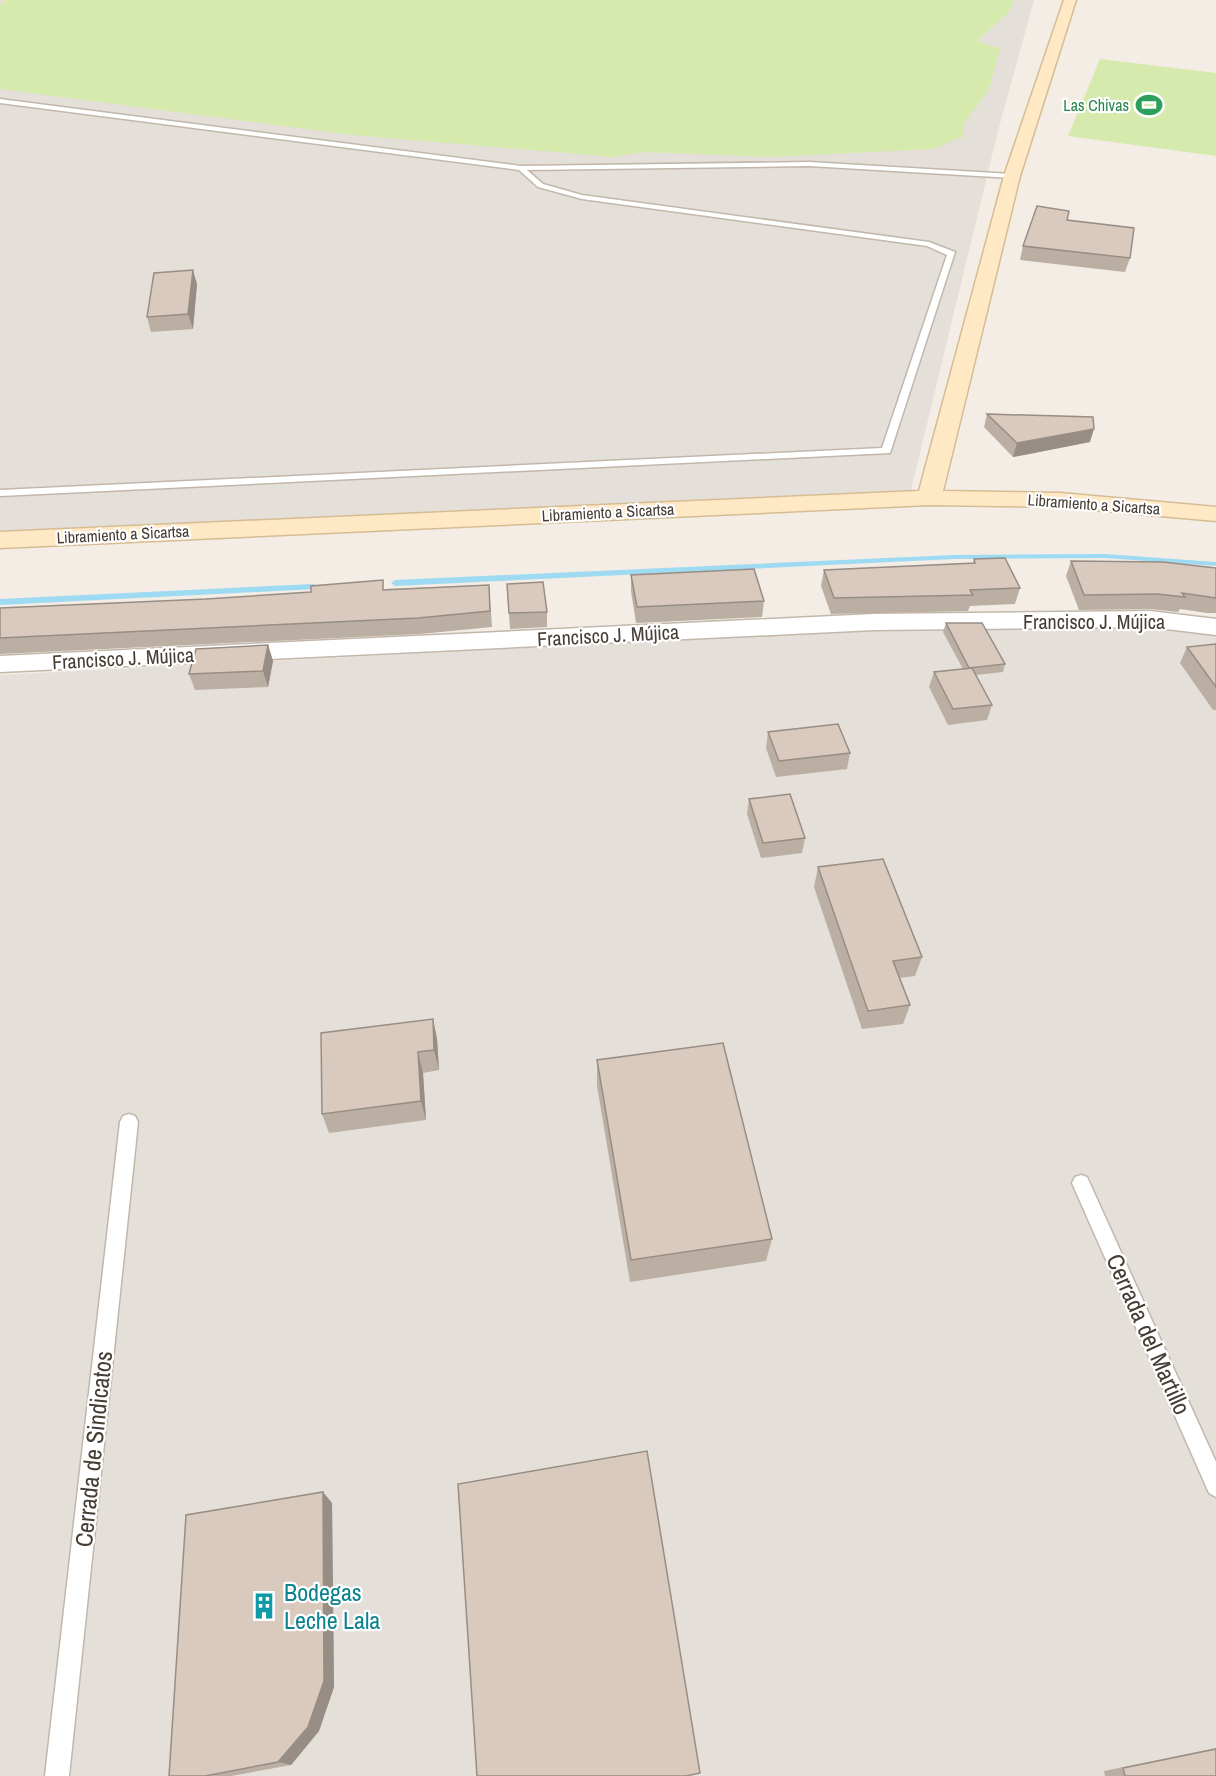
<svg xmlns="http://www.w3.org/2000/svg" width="1216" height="1776" viewBox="0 0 1216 1776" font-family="'Archivo Narrow',sans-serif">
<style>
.industrial{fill:#e5dfda}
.green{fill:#d5eaac}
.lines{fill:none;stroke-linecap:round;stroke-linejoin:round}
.stream{fill:#9edbf3;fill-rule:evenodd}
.lane-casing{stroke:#c2b7aa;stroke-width:3}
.street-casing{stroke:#c2b7aa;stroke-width:3}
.secondary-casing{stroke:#d6bc93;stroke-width:3}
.lane{fill:#fff;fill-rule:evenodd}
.street{fill:#fff;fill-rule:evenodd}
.secondary{fill:#ffe9c4;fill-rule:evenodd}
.wall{fill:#bbaea3}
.shaded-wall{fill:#988d84}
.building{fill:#d9cabd;stroke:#988d84;stroke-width:1.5}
.labels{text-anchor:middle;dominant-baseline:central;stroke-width:4.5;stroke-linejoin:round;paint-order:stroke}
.far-leisure-label{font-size:16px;fill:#27864d;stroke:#fff;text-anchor:end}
.far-street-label{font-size:16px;fill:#463d34;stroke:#fff}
.street-label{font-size:20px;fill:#463d34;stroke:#fff}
.near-street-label{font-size:24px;fill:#463d34;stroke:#fff}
.near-culture-label{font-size:24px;fill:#0d838f;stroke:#fff;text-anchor:start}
</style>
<rect width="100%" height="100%" fill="#f3ede5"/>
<path class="industrial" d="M0 0H1034L998 131 911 490 0 532Z
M1155 626 1216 634V1776H0V675L877 630Z"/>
<path class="green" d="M6 0H1014L1009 12 978 40 979 42 1000 48 989 89 964 123V136L933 149 772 157 643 152 614 157 352 135 0 89V4Z
M1100 59 1216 73V156L1068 136Z"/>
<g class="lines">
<path class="stream" d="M1105 554 1216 562V566L1105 558 954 559 395 586 391 583 395 580 954 555Z
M313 584 316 585V589L0 605V599Z"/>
<g class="lane-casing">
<path id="lane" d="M0 99 521 166 809 162 1012 174 1016 176 1012 178 809 166 527 170 543 184 582 195 929 242 955 252 890 453 0 496V490L882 448 947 255 927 246 582 199 538 187 519 170 0 103Z
M129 1114 135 1116 138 1122 69 1776H45L120 1122 123 1116Z
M1081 1175 1087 1177 1216 1462V1497L1209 1493 1072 1183 1075 1177Z"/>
</g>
<g class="street-casing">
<path id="street" d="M1150 611 1216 619V635L1150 627 874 630 0 672V656L874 614Z"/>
</g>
<g class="secondary-casing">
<path id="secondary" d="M1064 0H1076L1020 176 943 491 1060 493 1216 507V521L1060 507 929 505 0 548V532L919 491 1004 176Z"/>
</g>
<use href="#lane" class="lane"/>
<use href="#street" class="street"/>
<use href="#secondary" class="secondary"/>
</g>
<path class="wall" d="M1067 220 1130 258 1125 272 1020 260 1023 246Z
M197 284 193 329 151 332 147 317Z
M987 414 1090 442 1013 457 984 427Z
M974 559 1020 588 1015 604 970 606 968 611 831 614 821 586 824 570 973 563Z
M1071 561 1216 568V613H1207L1180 609 1178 612 1150 609 1079 610 1066 576Z
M631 575 764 601 762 617 636 623 631 591Z
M507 584 547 612V627L510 629Z
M489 585 492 627 420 634 0 654V608L206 599 385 589Z
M946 623 1005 664 1003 672 976 675 992 705 987 720 948 725 929 687 934 672 963 669 943 632Z
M1216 644V710H1213L1180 663 1187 647Z
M268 645 273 661 268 687 195 690 189 674Z
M768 732 850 753 847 769 776 777 766 748Z
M749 799 805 838 802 853 761 858 747 814Z
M818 867 922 957 915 976 899 978 910 1005 903 1024 862 1029 814 887Z
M433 1019 437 1039 439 1070 423 1073 426 1120 329 1133 322 1114Z
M597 1060 772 1239 766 1261 630 1282 597 1086Z
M332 1503 334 1687 319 1731 291 1765 231 1776H169Z
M1216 1748V1776H1105L1104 1771Z"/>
<path class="shaded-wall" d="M193 270 197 284 193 329 188 314Z
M1094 429 1090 442 1013 457 1017 443Z
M268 645 273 661 268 687 263 671Z
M433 1019 437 1039 439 1070 434 1050Z
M418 1052 423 1073 426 1120 421 1101Z
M323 1492 332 1503 334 1687 319 1731 291 1765 278 1762Z"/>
<path class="building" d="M1037 206 1069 211 1067 220 1134 228 1130 258 1023 246Z
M193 270 188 314 147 317 154 273Z
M987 414 1093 417 1094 429 1017 443Z
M1005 558 1020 588 970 590 973 595 834 598 824 570 975 563 974 559Z
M1071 561 1163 562 1216 568V598L1182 593 1185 597 1157 594 1084 595Z
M754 569 764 601 637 607 631 575Z
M383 580V590L489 585 490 611 418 618 0 638V608L206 599 311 592V586Z
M543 582 547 612 509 613 507 584Z
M946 623H982L1005 664 969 668Z
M1216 644V687L1187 647Z
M268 645 263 671 189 674 196 649Z
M972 668 992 705 953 709 934 672Z
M838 724 850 753 779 761 768 732Z
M790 794 805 838 763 843 749 799Z
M883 859 922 957 893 961 910 1005 868 1011 818 867Z
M433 1019 434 1050 418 1052 421 1101 322 1114 321 1033Z
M723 1043 772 1239 631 1260 597 1060Z
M647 1451 700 1773 686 1776H477L458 1484Z
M323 1492 324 1681 308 1727 278 1762 205 1776H169L186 1515Z
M1216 1749V1776H1125L1123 1768Z"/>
<defs>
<g id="stadium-bare" transform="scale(2.07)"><path d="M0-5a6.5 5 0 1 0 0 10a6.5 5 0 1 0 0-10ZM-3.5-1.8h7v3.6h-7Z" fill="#2e9e5b" stroke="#fff" stroke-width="2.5" paint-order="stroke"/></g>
<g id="building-bare" transform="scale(2.07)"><path d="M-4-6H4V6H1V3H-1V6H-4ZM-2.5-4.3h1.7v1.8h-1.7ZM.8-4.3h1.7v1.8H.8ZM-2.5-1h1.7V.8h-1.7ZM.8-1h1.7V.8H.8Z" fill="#0f9aa8" stroke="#fff" stroke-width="2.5" paint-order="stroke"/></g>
</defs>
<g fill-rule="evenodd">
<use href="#stadium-bare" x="1149" y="105"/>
<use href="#building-bare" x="264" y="1606"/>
</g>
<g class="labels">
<g class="far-leisure-label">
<text x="1129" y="105">Las Chivas</text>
</g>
<g class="far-street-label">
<text transform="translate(1094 504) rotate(4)">Libramiento a Sicartsa</text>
<text transform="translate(608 512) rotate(-3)">Libramiento a Sicartsa</text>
<text transform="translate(123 534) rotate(-3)">Libramiento a Sicartsa</text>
</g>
<g class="street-label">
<text x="1094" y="621">Francisco J. Mújica</text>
<text transform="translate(608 635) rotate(-3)">Francisco J. Mújica</text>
<text transform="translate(123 658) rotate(-3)">Francisco J. Mújica</text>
</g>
<g class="near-street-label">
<text transform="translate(1149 1334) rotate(66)">Cerrada del Martillo</text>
<text transform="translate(93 1449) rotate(-84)">Cerrada de Sindicatos</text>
</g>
<g class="near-culture-label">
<text x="284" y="1592">Bodegas<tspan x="284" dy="28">Leche Lala</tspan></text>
</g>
</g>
</svg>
